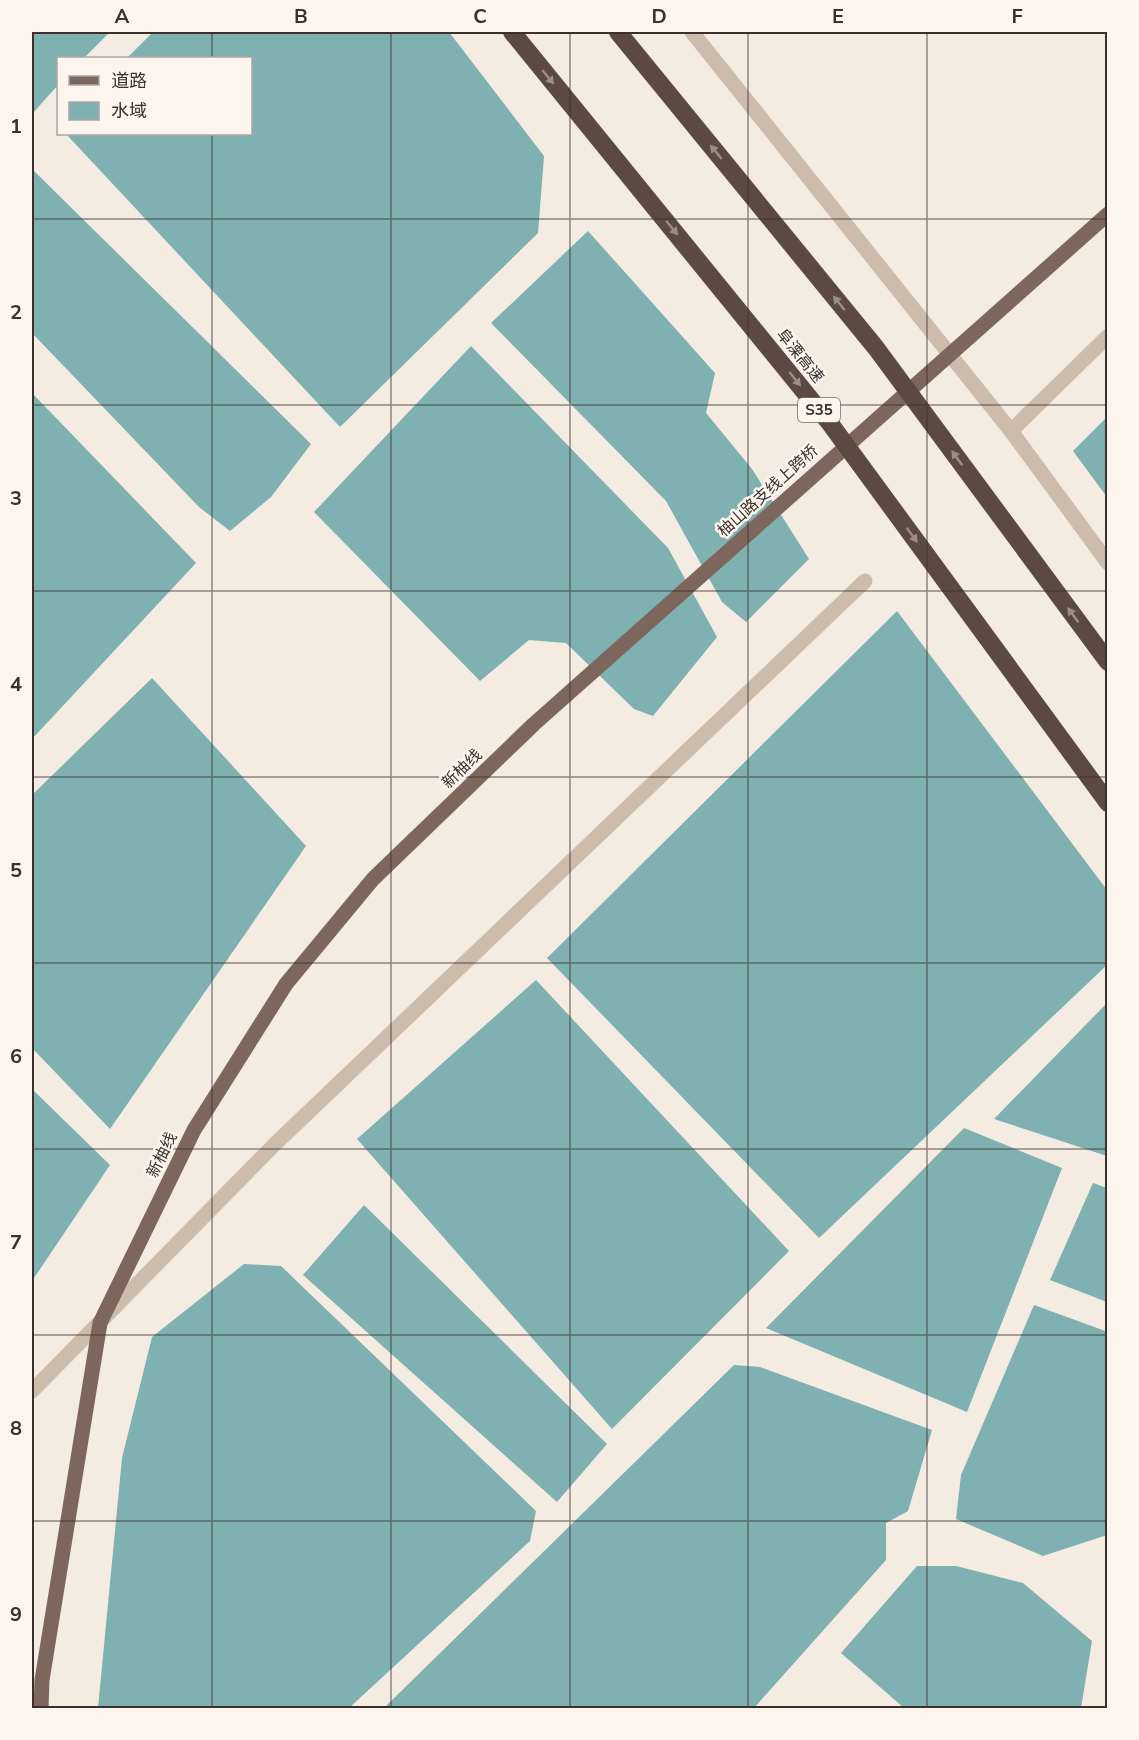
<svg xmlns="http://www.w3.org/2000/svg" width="1139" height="1740" viewBox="0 0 1139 1740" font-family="'Nunito Sans','Noto Sans SC',sans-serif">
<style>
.water{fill:#7fb0b2}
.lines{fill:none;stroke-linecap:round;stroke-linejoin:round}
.minor{stroke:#cdbbac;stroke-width:15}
.major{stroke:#7d675c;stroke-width:15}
.highway{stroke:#5c4a42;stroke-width:18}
.oneway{fill:#9c8e87}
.grid{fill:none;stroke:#3b302b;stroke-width:1.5;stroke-opacity:0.55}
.labels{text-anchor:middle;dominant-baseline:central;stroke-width:5;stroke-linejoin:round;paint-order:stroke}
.shield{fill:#fbf5ee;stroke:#756b66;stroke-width:1.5}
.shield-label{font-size:15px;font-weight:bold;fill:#3b302b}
.street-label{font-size:16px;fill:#3b302b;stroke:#fbf5ee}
.neatline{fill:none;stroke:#3b302b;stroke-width:2}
.grid-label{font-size:20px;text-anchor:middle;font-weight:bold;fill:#3b302b}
</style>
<rect width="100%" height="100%" fill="#f4ebe1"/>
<path class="water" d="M32 32H110L84 58H58V85L32 114Z
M153 32H449L544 156 538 233 340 427 66 134H250V58H127Z
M32 169 311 444 271 497 230 531 199 507 32 333Z
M588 231 715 373 706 413 752 469 809 559 746 622 722 602 666 501 491 323Z
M471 346 668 548 717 637 653 716 634 709 566 643 529 640 480 681 314 512Z
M32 393 196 563 32 739Z
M1107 417V497L1073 451Z
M897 611 1107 890V965L819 1238 547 958Z
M152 678 306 846 110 1129 32 1048V795Z
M536 980 789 1251 612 1429 357 1139Z
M1107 1003V1156L994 1119Z
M32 1089 110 1165 32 1281Z
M964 1128 1062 1168 967 1412 766 1328Z
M1093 1183 1107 1188V1302L1050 1280Z
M364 1205 607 1444 557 1502 303 1275Z
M244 1264 281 1266 536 1511 530 1541 349 1708H98L122 1458 152 1337Z
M1034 1305 1108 1332 1107 1535 1043 1556 956 1519 961 1475Z
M734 1365 760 1367 932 1430 908 1511 886 1523V1560L754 1708H384Z
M917 1566H956L1023 1583 1092 1641 1081 1708H904L841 1653Z"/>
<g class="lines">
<path class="minor" d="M692 32 1011 431 1108 563
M1011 431 1108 336
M32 1391 275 1144 865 581"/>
<path class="major" d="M41 1708 42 1680 100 1323 194 1130 286 984 373 879 534 724 1108 214"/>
<path class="highway" d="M512 32 829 422 1108 803
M618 32 876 348 1108 662"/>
</g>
<defs><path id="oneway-solid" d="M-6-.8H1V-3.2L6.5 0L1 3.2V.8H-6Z" transform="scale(1.5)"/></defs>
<g class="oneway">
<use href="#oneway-solid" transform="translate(548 77) rotate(51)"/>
<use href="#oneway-solid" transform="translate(716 152) rotate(-129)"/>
<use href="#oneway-solid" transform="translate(672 228) rotate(51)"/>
<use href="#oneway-solid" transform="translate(839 303) rotate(-129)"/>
<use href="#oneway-solid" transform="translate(795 379) rotate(51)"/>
<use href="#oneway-solid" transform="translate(957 458) rotate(-126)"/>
<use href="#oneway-solid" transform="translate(912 535) rotate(54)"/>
<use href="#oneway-solid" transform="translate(1073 615) rotate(-126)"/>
</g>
<path class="grid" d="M212 32V58M391 32V1708M570 32V1708M748 32V1708M927 32V1708M212 134V1708M32 219H1108M32 405H1108M32 591H1108M32 777H1108M32 963H1108M32 1149H1108M32 1335H1108M32 1521H1108"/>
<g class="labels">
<rect class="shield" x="798" y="398" width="42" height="24" rx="4.5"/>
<g class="shield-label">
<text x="819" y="410">S35</text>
</g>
<g class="street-label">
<text transform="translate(800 356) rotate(51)">阜溧高速</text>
<text transform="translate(768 491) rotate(-42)">柚山路支线上跨桥</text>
<text transform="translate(462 769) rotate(-44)">新柚线</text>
<text transform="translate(162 1155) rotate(-64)">新柚线</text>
</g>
</g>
<rect width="1139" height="1740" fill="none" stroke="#fbf5ee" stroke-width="66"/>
<rect x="57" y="57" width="195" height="78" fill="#fbf5ee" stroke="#aea6a0" stroke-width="1.5"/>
<rect x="69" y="76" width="30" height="9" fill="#7d675c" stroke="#aea6a0" stroke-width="1.5"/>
<text x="111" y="87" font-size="18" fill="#3b302b">道路</text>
<rect x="69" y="102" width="30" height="18" fill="#7fb0b2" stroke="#aea6a0" stroke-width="1.5"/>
<text x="111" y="117" font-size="18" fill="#3b302b">水域</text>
<rect x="33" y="33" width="1073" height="1674" class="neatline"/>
<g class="grid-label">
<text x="122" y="23">A</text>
<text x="301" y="23">B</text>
<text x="480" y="23">C</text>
<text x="659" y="23">D</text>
<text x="838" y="23">E</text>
<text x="1017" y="23">F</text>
<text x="16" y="133">1</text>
<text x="16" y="319">2</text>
<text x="16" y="505">3</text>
<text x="16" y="691">4</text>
<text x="16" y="877">5</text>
<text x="16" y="1063">6</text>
<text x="16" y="1249">7</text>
<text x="16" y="1435">8</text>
<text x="16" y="1621">9</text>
</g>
</svg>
